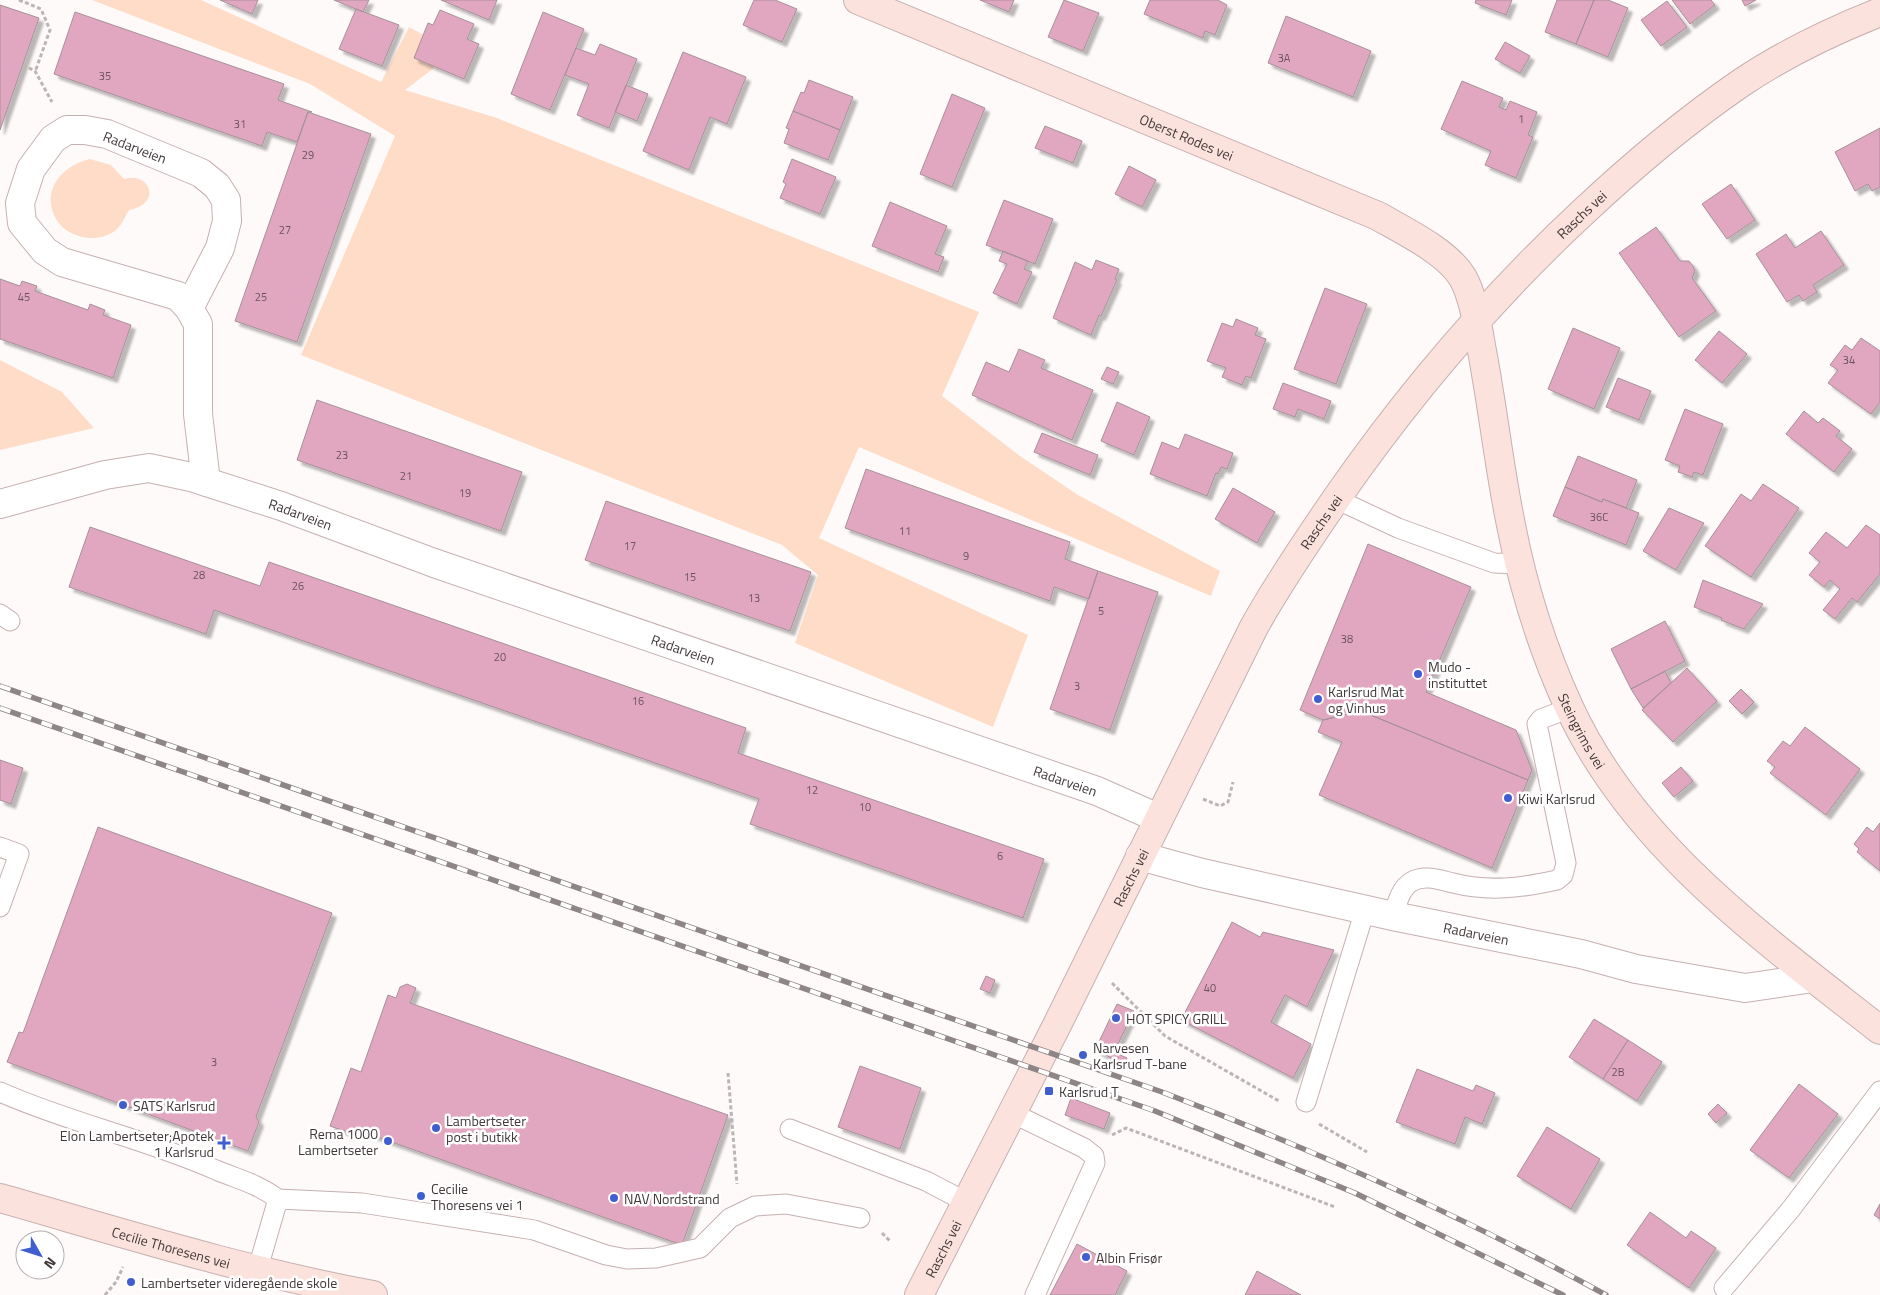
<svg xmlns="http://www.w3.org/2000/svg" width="1880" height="1295" viewBox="0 0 1880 1295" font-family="'Titillium Web',sans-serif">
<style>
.green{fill:#fedcc7}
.building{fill:#e2a7c0;stroke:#a59199;filter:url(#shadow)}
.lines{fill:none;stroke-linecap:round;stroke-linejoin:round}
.lane-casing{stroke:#c6b0b1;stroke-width:21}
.street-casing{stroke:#c6b0b1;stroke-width:30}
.secondary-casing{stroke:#c6b0b1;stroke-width:30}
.path{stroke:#bcb5b5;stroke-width:3;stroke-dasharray:4 2.5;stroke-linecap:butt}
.lane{stroke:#fff;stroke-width:19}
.street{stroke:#fff;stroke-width:28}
.secondary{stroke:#fce2dc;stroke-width:28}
.rail-casing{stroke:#8d8586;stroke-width:5.5}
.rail{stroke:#fff;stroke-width:4;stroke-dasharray:11;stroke-linecap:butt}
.poi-dot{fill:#415ed1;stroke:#fff;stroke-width:2}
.labels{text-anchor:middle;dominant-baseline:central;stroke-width:5;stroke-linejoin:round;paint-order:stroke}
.number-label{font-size:11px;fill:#6a545b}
.street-label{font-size:14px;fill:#423839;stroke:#fff}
.poi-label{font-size:14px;fill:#423839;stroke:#fff;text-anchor:start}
</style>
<defs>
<filter id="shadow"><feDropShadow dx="4.5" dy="4.5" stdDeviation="1" flood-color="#0004"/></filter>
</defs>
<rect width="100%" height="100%" fill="#fffafa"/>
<path class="green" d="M92 0H201L381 82 409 27 437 42 434 68 405 90 497 118 979 312 942 396 1020 456 1078 495 1220 571 1211 596 859 447 819 538 1028 635 993 727 795 643 818 575 782 545 301 355 395 136 310 84Z
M90 159 111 165 124 179C150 171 163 204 129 210 126 215 123 222 119 227 103 245 68 240 56 219 40 190 63 165 90 159Z
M0 360 62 392 94 428 0 450Z"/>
<path class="building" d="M220 0H258L252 14Z
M334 0H369L363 12Z
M441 0H497L489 20Z
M754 0H775L797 9 782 42 743 25Z
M980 0H1014L1009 12Z
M1064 0 1099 13 1083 51 1048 37Z
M1150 0H1218L1227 5 1215 35 1205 31 1203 38 1144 14Z
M1476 0H1512L1506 15 1475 3Z
M1557 0H1594L1576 44 1545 32Z
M1594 0H1608L1628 8 1608 57 1576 44Z
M1672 0H1711L1715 5 1690 24Z
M1742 0H1756L1745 6Z
M1667 1 1687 27 1661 46 1641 20Z
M0 5 39 18 0 130Z
M356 9 399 25 382 66 339 49Z
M440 10 474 24 467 39 479 44 464 79 414 58 428 23 433 25Z
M75 12 284 84 278 100 312 112H308L297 142 267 132 262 146 54 74Z
M543 12 584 29 550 110 511 94Z
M1286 16 1371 51 1353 97 1268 63Z
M1505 42 1530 56 1520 73 1495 59Z
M600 44 637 59 609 128 577 115 589 84 565 75 576 48 595 55Z
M683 52 746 77 727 124 710 117 689 170 643 151Z
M809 80 853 97 840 130 793 111 801 92 804 93Z
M1462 81 1503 98 1499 107 1506 110 1510 101 1537 112 1528 135 1533 137 1516 178 1485 165 1491 151 1441 129Z
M626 85 648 94 637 121 615 112Z
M952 94 985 108 952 187 920 174Z
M793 111 840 130 828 160 784 143 789 129 786 128Z
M308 112 371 134 297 342 235 321Z
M1045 126 1082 141 1073 163 1035 148Z
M1880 128V187L1872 191 1868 184 1855 191 1835 152Z
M792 159 836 177 820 214 780 198 786 184 783 182Z
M1129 166 1156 180 1142 207 1115 194Z
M1731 184 1755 220 1727 239 1702 204Z
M1004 200 1053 219 1035 264 986 245Z
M890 202 947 226 935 254 944 257 938 272 872 246Z
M1656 227 1680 261H1689L1693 266 1695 271 1692 278 1716 311 1679 337 1619 253Z
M1821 231 1844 265 1813 285 1817 292 1803 301 1799 295 1787 302 1756 254 1786 234 1795 248Z
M1003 251 1028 261 1024 269 1032 272 1017 304 993 293 1007 264 999 261Z
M1096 260 1119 269 1115 279 1117 280 1101 316 1099 315 1091 335 1053 318 1075 262 1092 270Z
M0 279 20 286 22 281 37 286 35 291 88 310 90 304 105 310 103 315 131 325 113 378 0 339Z
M1325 288 1367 304 1336 384 1294 369Z
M1236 319 1258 328 1255 335 1266 339 1251 378 1246 376 1242 385 1222 377 1226 368 1207 361 1222 323 1233 327Z
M1573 328 1620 348 1594 409 1548 389Z
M1719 331 1747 354 1722 383 1695 360Z
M1861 338 1880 351V402L1871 414 1828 383 1838 370 1830 365 1845 345 1852 350Z
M1019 349 1045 360 1041 368 1093 390 1072 440 972 395 986 362 1009 372Z
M1107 367 1119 372 1113 384 1101 379Z
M1618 378 1651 391 1639 420 1606 407Z
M1283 383 1331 401 1324 419 1298 409 1295 417 1273 409Z
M317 400 522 472 501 531 297 460Z
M1117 402 1150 417 1134 455 1101 441Z
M1685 409 1723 424 1703 475 1694 472 1692 477 1678 472 1680 466 1665 460Z
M1804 411 1818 423 1823 418 1840 431 1836 436 1852 449 1834 472 1786 434Z
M1042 433 1098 455 1090 475 1034 452Z
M1185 434 1233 453 1227 469 1221 467 1218 474 1216 473 1207 496 1150 474 1162 442 1179 449Z
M1578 456 1637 480 1626 508 1603 499 1602 502 1565 487Z
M866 469 1070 542 1065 559 1098 571 1089 599 1054 587 1050 601 845 528Z
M1763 484 1799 508 1751 577 1705 546 1741 494 1751 501Z
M1565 487 1602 502 1603 499 1639 513 1626 545 1553 516Z
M1233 488 1275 512 1257 543 1215 519Z
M606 501 811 572 790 631 585 560Z
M1669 508 1704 523 1676 570 1643 551Z
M1866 525 1880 535V574L1857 602 1852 598 1835 619 1823 610 1840 589 1830 580 1824 587 1809 575 1820 562 1809 553 1826 532 1847 548Z
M90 527 260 586 269 562 746 728 738 753 1044 859 1023 918 750 824 759 799 214 610 206 634 69 587Z
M1368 544 1471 587 1426 692 1516 730 1532 770 1528 780 1361 711 1323 720 1300 710Z
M1098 571 1158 592 1110 730 1050 709Z
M1703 580 1763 604 1744 629 1721 620 1722 618 1694 607Z
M1665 621 1685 661 1631 689 1611 649Z
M1687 668 1717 701 1673 742 1642 710Z
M1665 671 1671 683 1643 708 1631 689Z
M1741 689 1754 702 1742 714 1729 701Z
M1361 711 1528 780 1492 868 1319 795 1342 742 1318 732 1323 720Z
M1805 727 1860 769 1826 815 1770 773 1775 767 1767 761 1783 741 1790 746Z
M0 760 23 768 11 804 0 800Z
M1681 767 1693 781 1674 797 1662 783Z
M1880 823V871L1857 852 1859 849 1854 844 1867 827 1873 832Z
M98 827 332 913 256 1117 259 1122 248 1151 7 1062 19 1032 23 1033Z
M1232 922 1260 937 1263 932 1334 950 1307 1007 1285 995 1271 1022 1311 1044 1293 1078 1181 1020Z
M986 976 995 980 990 993 980 989Z
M407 984 416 988 410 1003 728 1115 682 1245 355 1129 353 1134 330 1126 351 1068 361 1072 388 995 396 998 400 987Z
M1117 1004 1134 1011 1114 1052 1127 1058 1124 1064 1095 1050Z
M1594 1019 1628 1040 1603 1079 1569 1057Z
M1628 1040 1662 1062 1637 1101 1603 1079Z
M860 1066 921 1088 900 1149 838 1127Z
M1417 1069 1473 1091 1476 1085 1495 1093 1482 1124 1465 1117 1455 1144 1396 1122Z
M1799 1084 1838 1114 1789 1178 1750 1150Z
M1071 1098 1110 1113 1104 1129 1065 1115Z
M1718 1104 1727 1113 1716 1123 1708 1114Z
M1547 1127 1600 1159 1571 1209 1517 1176Z
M1880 1204V1219L1874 1215Z
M1650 1212 1686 1238 1691 1231 1716 1248 1689 1288 1627 1245Z
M1077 1244 1127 1271 1115 1295H1050Z
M1257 1271 1301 1295H1245Z"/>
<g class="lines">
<g class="lane-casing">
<path id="lane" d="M1336 499 1398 528 1494 563 1520 564
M0 614 10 621
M0 847 19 854 0 907
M1393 916C1397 904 1400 889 1411 882 1424 874 1440 880 1453 883 1489 892 1521 888 1557 880L1563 875 1566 863 1537 724 1541 719 1570 708
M0 1092C70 1123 146 1139 216 1170 240 1180 256 1183 278 1199L258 1268
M1306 1102 1365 910
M1012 1113 1084 1148 1094 1156 1095 1163 1035 1295
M790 1129 926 1181 968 1203
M278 1199 362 1203 534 1230 606 1255 627 1259 656 1258 700 1248 730 1218 755 1206 786 1204 860 1218
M1724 1288 1791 1209 1880 1091"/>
</g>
<g class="street-casing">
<g id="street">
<path d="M189 308 220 248 227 221 226 200 217 186 201 173 107 134 85 130H67L53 139 31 169 20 203 22 223 45 251 62 262 178 296 189 308 198 324V414L206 482"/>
<path id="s1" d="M0 504 105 475 149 468 191 477 281 506 434 563 1097 791 1158 818"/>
<path id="s2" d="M1140 856 1202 873 1393 916 1581 954 1636 969 1745 988 1813 978"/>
</g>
</g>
<g class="secondary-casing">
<g id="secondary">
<path id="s3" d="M858 0 1378 216C1404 231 1448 252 1463 278 1474 298 1478 329 1482 351 1493 409 1499 467 1511 525 1523 587 1543 650 1569 707 1633 846 1763 938 1880 1030"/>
<path id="s4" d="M0 1198C123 1233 247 1272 373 1295"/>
<path id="s5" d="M919 1295 1056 1027 1254 627C1279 582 1307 541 1336 499 1408 395 1489 300 1581 214 1631 167 1684 122 1741 83 1784 54 1832 31 1880 12"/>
</g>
</g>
<path class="path" d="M19 0 41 9 50 30 35 72
M23 65 35 71 52 102
M1203 799 1220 806 1228 802 1233 782
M1112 983 1165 1036 1279 1101
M728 1073 737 1184
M1319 1124 1367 1152
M1112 1135 1126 1128 1335 1207
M882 1233 890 1241
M105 1295 116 1282 123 1267"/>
<use href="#lane" class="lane"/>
<use href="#street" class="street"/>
<use href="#secondary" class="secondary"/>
<g class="rail-casing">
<path id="rail" d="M0 686 1162 1092C1314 1150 1463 1216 1606 1295
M0 708 1155 1111 1355 1193 1563 1295"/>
</g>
<use href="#rail" class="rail"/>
</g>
<g class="poi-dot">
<circle cx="1418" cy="674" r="5"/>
<circle cx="1318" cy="699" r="5"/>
<circle cx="1508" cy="798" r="5"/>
<circle cx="1116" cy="1018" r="5"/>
<circle cx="1083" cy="1055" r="5"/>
<rect x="1044" y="1086" width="10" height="10" rx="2.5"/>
<circle cx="123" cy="1105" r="5"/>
<circle cx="436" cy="1128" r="5"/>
<circle cx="388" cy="1141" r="5"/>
<path d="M221.5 1135.5h5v5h5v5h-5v5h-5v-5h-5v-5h5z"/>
<circle cx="421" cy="1196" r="5"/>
<circle cx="614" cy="1198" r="5"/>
<circle cx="1086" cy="1257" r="5"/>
<circle cx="131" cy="1282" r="5"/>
</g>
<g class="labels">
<g class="number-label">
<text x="1284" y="58">3A</text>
<text x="105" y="76">35</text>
<text x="1521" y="119">1</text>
<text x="240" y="124">31</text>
<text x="308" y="155">29</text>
<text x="285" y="230">27</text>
<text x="24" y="297">45</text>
<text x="261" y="297">25</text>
<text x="1849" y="360">34</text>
<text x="342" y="455">23</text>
<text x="406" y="476">21</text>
<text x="465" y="493">19</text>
<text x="1599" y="517">36C</text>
<text x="905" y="531">11</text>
<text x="630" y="546">17</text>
<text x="966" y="556">9</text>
<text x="199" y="575">28</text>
<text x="690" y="577">15</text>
<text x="298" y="586">26</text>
<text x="754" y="598">13</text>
<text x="1101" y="611">5</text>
<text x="1347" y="639">38</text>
<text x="500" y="657">20</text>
<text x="1077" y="686">3</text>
<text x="638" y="701">16</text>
<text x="812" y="790">12</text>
<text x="865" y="807">10</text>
<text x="1000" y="856">6</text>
<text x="1210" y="988">40</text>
<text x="214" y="1062">3</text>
<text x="1618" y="1072">2B</text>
</g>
<g class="street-label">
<text stroke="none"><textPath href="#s3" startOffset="356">Oberst Rodes vei</textPath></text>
<text transform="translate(135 147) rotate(21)">Radarveien</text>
<text stroke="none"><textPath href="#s5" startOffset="1276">Raschs vei</textPath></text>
<text stroke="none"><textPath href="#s1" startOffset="312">Radarveien</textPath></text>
<text stroke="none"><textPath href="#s5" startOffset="872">Raschs vei</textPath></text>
<text stroke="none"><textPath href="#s1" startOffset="718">Radarveien</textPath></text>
<text stroke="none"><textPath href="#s3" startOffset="1140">Steingrims vei</textPath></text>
<text stroke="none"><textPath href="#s1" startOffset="1122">Radarveien</textPath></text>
<text stroke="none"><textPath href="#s5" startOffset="468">Raschs vei</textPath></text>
<text stroke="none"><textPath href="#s2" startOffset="345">Radarveien</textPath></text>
<text stroke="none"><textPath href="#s4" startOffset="178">Cecilie Thoresens vei</textPath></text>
<text stroke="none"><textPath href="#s5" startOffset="52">Raschs vei</textPath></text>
</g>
<g class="poi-label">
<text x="1428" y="666">Mudo -<tspan x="1428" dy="16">instituttet</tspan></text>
<text x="1328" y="691">Karlsrud Mat<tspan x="1328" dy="16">og Vinhus</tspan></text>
<text x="1518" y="798">Kiwi Karlsrud</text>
<text x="1126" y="1018">HOT SPICY GRILL</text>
<text x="1093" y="1047">Narvesen<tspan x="1093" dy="16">Karlsrud T-bane</tspan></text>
<text x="1059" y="1091">Karlsrud T</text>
<text x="133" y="1105">SATS Karlsrud</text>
<text x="446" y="1120">Lambertseter<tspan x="446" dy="16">post i butikk</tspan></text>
<text x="378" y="1133" text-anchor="end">Rema 1000<tspan x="378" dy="16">Lambertseter</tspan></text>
<text x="214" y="1135" text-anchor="end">Elon Lambertseter;Apotek<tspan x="214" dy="16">1 Karlsrud</tspan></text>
<text x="431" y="1188">Cecilie<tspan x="431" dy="16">Thoresens vei 1</tspan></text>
<text x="624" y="1198">NAV Nordstrand</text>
<text x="1096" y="1257">Albin Frisør</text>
<text x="141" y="1282">Lambertseter videregående skole</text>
</g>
</g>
<g transform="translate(40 1255) rotate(129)"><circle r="24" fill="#ffffff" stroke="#b3afb0"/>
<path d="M0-4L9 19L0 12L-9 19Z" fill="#415ed1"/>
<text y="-8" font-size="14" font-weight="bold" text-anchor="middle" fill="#423839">N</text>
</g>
</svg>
